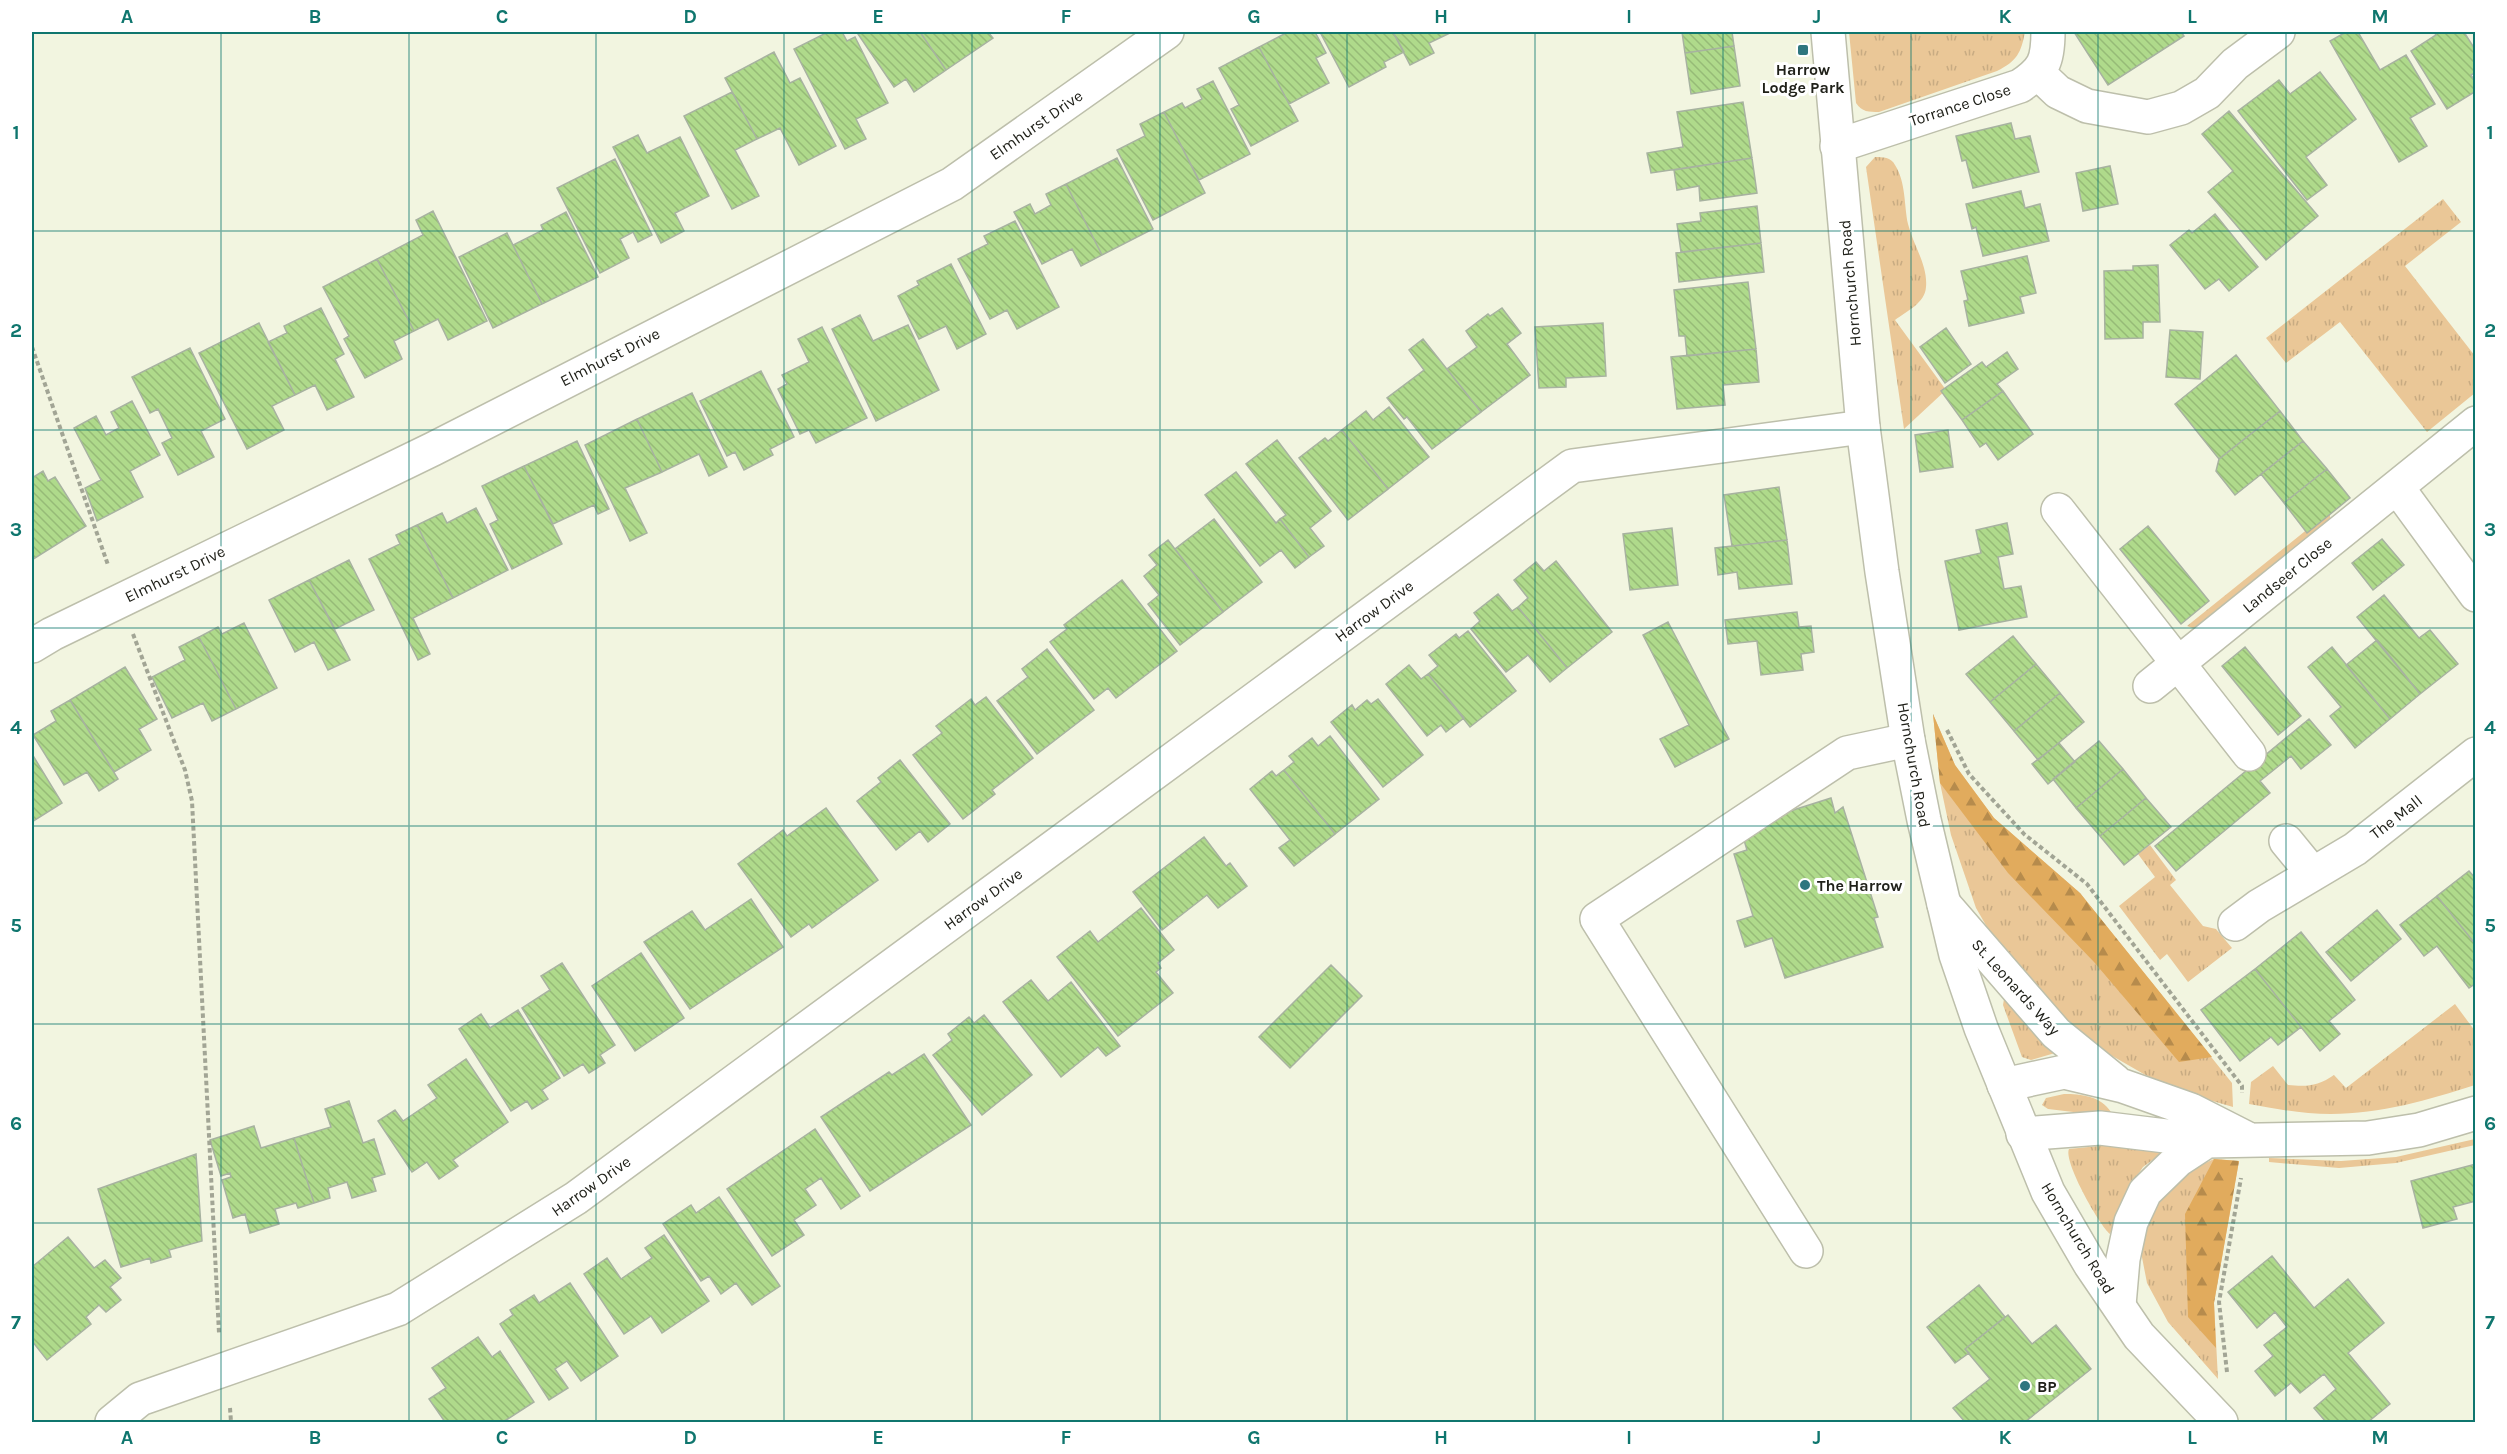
<svg xmlns="http://www.w3.org/2000/svg" width="2507" height="1454" viewBox="0 0 2507 1454" font-family="Karla,sans-serif">
<style>
.grass{fill:url(#grass-tufts)}
.forest{fill:url(#forest-firs)}
.building{fill:url(#building-back-hatch);stroke:#a7b2a0;stroke-width:1.5}
.lines{fill:none;stroke-linecap:round;stroke-linejoin:round}
.minor-casing{stroke:#bdbfab;stroke-width:36}
.major-casing{stroke:#bdbfab;stroke-width:36}
.path{stroke:#a2a595;stroke-width:4;stroke-dasharray:4.5 3;stroke-linecap:butt}
.minor{stroke:#fff;stroke-width:33}
.major{stroke:#fff;stroke-width:33}
.grid{fill:none;stroke:#0f766e;stroke-width:1.5;stroke-opacity:0.55}
.poi-dot{fill:#2e767f;stroke:#fff;stroke-width:2}
.labels{text-anchor:middle;dominant-baseline:central;stroke-width:6;stroke-linejoin:round;paint-order:stroke}
.poi-label{font-size:16px;font-weight:bold;fill:#20211a;stroke:#fff;text-anchor:start}
.street-label{font-size:16px;fill:#20211a;stroke:#fff}
.neatline{fill:none;stroke:#0f766e;stroke-width:2}
.grid-label{font-size:20px;text-anchor:middle;font-weight:bold;fill:#0f766e}
</style>
<defs>
<pattern id="grass-tufts" width="24" height="20" patternUnits="userSpaceOnUse" patternTransform="scale(1.5)"><rect width="24" height="20" fill="#eac797"/><path d="M3 7l-1-3M5 7V3M7 7l1-3M15 17l-1-3M17 17v-4M19 17l1-3" fill="none" stroke="#c8ab82"/></pattern>
<pattern id="forest-firs" width="22" height="20" patternUnits="userSpaceOnUse" patternTransform="scale(1.5)"><rect width="22" height="20" fill="#e1ab5d"/><path d="M5 1l3.5 6h-7zM16 11l3.5 6h-7z" fill="#b68b4c"/></pattern>
<pattern id="building-back-hatch" width="6" height="6" patternUnits="userSpaceOnUse" patternTransform="scale(1.5)"><rect width="6" height="6" fill="#afda8b"/><path d="M-1 5l2 2M0 0l6 6M5-1l2 2" fill="none" stroke="#96bb77"/></pattern>
</defs>
<rect width="100%" height="100%" fill="#f2f5e0"/>
<path class="grass" d="M1849 32H2025C2021 53 2017 61 1997 71L1879 112C1869 112 1862 112 1856 103Z
M1875 157C1883 157 1891 157 1895 165 1906 182 1904 205 1908 224 1913 245 1928 265 1926 287 1925 303 1907 311 1895 320L1946 390 1904 429 1866 167Z
M2443 199 2461 222 2405 266 2475 356V393L2427 432 2340 322 2286 363 2266 338Z
M2330 511V527L2195 629 2187 626Z
M1933 714 1955 765 1994 818 2080 893 2232 1083 2233 1107 2168 1088 2081 1038 2006 960 1976 908 1951 835 1940 783Z
M2150 845 2176 880 2170 885 2203 926 2216 929 2232 948 2188 982 2167 954 2160 960 2119 906 2155 877 2138 854Z
M2004 999H2007L2055 1053 2031 1060 2022 1057 2003 1005Z
M2455 1004 2475 1031V1085C2429 1100 2380 1114 2331 1114 2303 1114 2276 1109 2249 1104L2251 1082 2273 1066 2288 1085C2307 1087 2318 1086 2334 1075L2346 1088Z
M2064 1094C2081 1094 2101 1096 2111 1112L2107 1116 2048 1109 2042 1105 2046 1098Z
M2475 1139V1145L2396 1163 2339 1168 2269 1162V1158L2341 1161 2396 1157Z
M2108 1145 2162 1150V1153L2143 1167 2127 1191 2110 1234C2099 1225 2063 1161 2069 1149Z
M2214 1159 2239 1161 2214 1303 2218 1379 2168 1322 2147 1283 2140 1247 2151 1208 2181 1174Z"/>
<path class="forest" d="M1933 714 1955 765 1994 818 2080 893 2212 1057 2179 1062 2094 962 2008 873 1940 783Z
M2214 1159 2239 1161 2214 1303 2216 1348 2188 1317 2185 1214Z"/>
<path class="building" d="M828 32H842L847 41 855 37 888 103 856 119 866 139 845 149 794 49Z
M862 32H920L946 70 914 92 906 79 894 87 858 34Z
M920 32H988L993 38 946 70Z
M1288 32H1315L1326 53 1316 58 1329 83 1289 104 1259 47Z
M1320 32H1393L1404 52 1384 62 1386 67 1349 87Z
M1393 32H1452L1429 43 1434 53 1410 65Z
M1682 32H1732L1734 46 1685 53Z
M2074 32H2181L2184 36 2108 85Z
M2346 32H2358L2380 70 2406 55 2435 104 2410 118 2427 146 2399 162 2330 41Z
M2434 32H2464L2476 51V72L2471 75 2476 83V91L2447 109 2411 51 2436 35Z
M1734 46 1740 86 1691 94 1685 53Z
M1259 47 1298 121 1251 146 1231 109 1239 105 1219 68Z
M774 52 790 83 800 78 836 146 799 165 780 128 757 139 725 78Z
M2320 72 2356 119 2306 157 2327 185 2307 200 2238 111 2279 80 2290 94Z
M1213 81 1250 154 1199 180 1164 112 1182 103 1185 108 1202 99 1197 89Z
M732 92 757 139 735 150 759 196 732 209 684 116Z
M1743 102 1752 158 1651 173 1647 153 1683 147 1677 112Z
M2229 111 2318 216 2266 260 2208 192 2233 171 2202 134Z
M1164 112 1205 193 1153 220 1117 150 1145 136 1140 124Z
M2011 123 2015 139 2030 136 2039 172 1973 188 1966 160 1962 161 1956 136Z
M638 135 647 153 680 137 709 196 675 213 684 231 661 243 613 147Z
M1117 158 1153 229 1102 255 1066 184Z
M1752 158 1757 193 1700 201 1699 186 1677 190 1674 170Z
M615 159 652 235 638 242 633 232 620 239 629 258 600 273 557 188Z
M2110 166 2118 204 2083 211 2076 173Z
M1066 184 1102 255 1081 266 1072 249 1042 264 1014 212 1030 204 1035 214 1051 205 1046 194Z
M2021 191 2025 208 2040 204 2049 241 1983 256 1976 227 1972 229 1966 204Z
M1757 206 1761 243 1681 252 1677 224 1701 221 1700 213Z
M433 211 487 321 448 340 438 319 414 331 377 259 423 235 416 220Z
M566 212 598 277 542 304 513 245 543 230 541 225Z
M2215 214 2258 267 2229 291 2219 279 2205 289 2170 245 2189 230 2192 233Z
M1015 221 1059 307 1017 329 1007 310 990 319 958 259 988 244 984 236Z
M507 233 542 304 493 328 459 257Z
M1761 243 1764 272 1679 282 1676 253Z
M2027 256 2036 293 2020 297 2024 313 1969 326 1964 301 1968 300 1961 271Z
M377 259 414 331 394 341 402 359 365 378 344 339 349 336 323 287Z
M951 264 986 334 957 349 946 326 919 339 898 296 919 285 917 281Z
M2158 265 2160 322H2143V338L2105 339 2104 271 2133 270V266Z
M1748 282 1756 349 1687 356 1685 336H1679L1674 290Z
M321 308 344 354 335 359 354 397 327 410 315 385 295 395 268 342 287 333 284 326Z
M1502 308 1521 333 1507 344 1530 375 1481 412 1447 369 1477 347 1466 331 1488 314 1490 316Z
M860 315 873 341 908 325 939 390 876 421 832 329Z
M259 323 295 395 272 406 284 430 247 449 199 353Z
M1603 323 1606 376 1566 378V387L1539 388 1535 327Z
M822 327 867 418 816 443 809 430 800 434 778 389 787 384 782 375 809 362 798 339Z
M1946 328 1971 364 1945 383 1920 347Z
M2170 330 2203 332 2200 379 2166 377Z
M1423 339 1481 412 1432 449 1407 417 1404 419 1387 398 1424 370 1409 350Z
M190 348 225 419 201 431 214 457 178 475 162 443 172 438 158 409 150 413 132 377Z
M1756 349 1759 382 1723 385 1725 405 1677 409 1671 357Z
M2007 352 2018 369 1997 384 2003 391 1962 420 1941 391 1982 362 1986 367Z
M2236 355 2280 411 2219 459 2175 404Z
M761 371 794 437 770 449 773 455 744 470 735 452 727 456 700 401Z
M2003 391 2033 434 1998 460 1986 443 1980 447 1962 420Z
M692 393 727 467 709 476 699 454 662 472 637 419Z
M132 401 160 455 130 471 143 497 97 521 85 488 101 480 74 428 96 416 106 435 119 428 111 412Z
M1389 407 1429 457 1388 489 1342 430 1366 411 1373 420Z
M2280 411 2303 441 2235 495 2216 471 2219 459Z
M637 419 662 472 625 488 647 533 630 541 585 445Z
M1342 430 1388 489 1348 520 1299 458 1325 438 1328 441Z
M1948 430 1953 467 1920 472 1915 435Z
M1277 440 1331 511 1310 528 1324 546 1309 557 1280 519 1286 515 1246 464Z
M577 441 609 509 598 514 594 505 553 524 524 466Z
M2303 441 2327 469 2284 503 2261 474Z
M524 466 562 544 512 569 490 524 498 520 482 486Z
M2327 469 2350 498 2307 533 2284 503Z
M43 471 48 481 55 477 86 526 32 560V478Z
M1236 472 1276 523 1280 519 1309 557 1295 568 1281 550 1260 566 1205 495Z
M1779 487 1787 540 1732 546 1724 495Z
M476 508 508 570 453 598 417 525 442 513 447 523Z
M1214 519 1262 582 1223 612 1175 549Z
M2007 523 2013 554 1998 557 2004 589 2021 586 2027 617 1959 630 1945 561 1981 553 1976 530Z
M417 525 453 598 413 618 430 654 418 660 369 559 400 544 396 535Z
M2148 526 2209 601 2181 624 2120 549Z
M1672 528 1678 585 1630 590 1623 534Z
M2382 539 2404 565 2373 590 2352 563Z
M1168 540 1223 612 1180 645 1148 604 1159 595 1144 576 1157 565 1149 555Z
M1787 540 1792 584 1739 589 1737 572 1718 575 1715 548Z
M349 560 374 610 335 629 309 580Z
M1556 561 1612 632 1567 668 1518 607 1528 598 1514 580 1536 562 1544 571Z
M309 580 350 660 328 670 314 642 295 652 269 600Z
M1122 580 1177 651 1116 698 1108 688 1094 699 1050 642 1067 629 1064 625Z
M1498 594 1512 611 1518 607 1567 668 1550 682 1528 655 1506 672 1471 629 1480 621 1474 613Z
M2384 595 2419 638 2430 630 2458 664 2420 694 2357 617Z
M1797 612 1799 627 1811 626 1814 652 1801 654 1803 670 1761 675 1757 641 1728 644 1725 620Z
M1668 622 1729 739 1675 767 1660 739 1689 725 1643 635Z
M244 623 277 688 236 709 199 637 218 627 222 634Z
M1468 631 1516 691 1470 727 1428 674 1438 666 1429 655 1456 634 1459 638Z
M2013 636 2036 664 1990 702 1966 674Z
M199 637 236 709 212 721 203 703 172 718 152 677 185 660 179 647Z
M2377 640 2420 694 2390 719 2346 665Z
M2245 647 2301 716 2278 735 2222 666Z
M2332 647 2390 719 2355 748 2330 716 2341 707 2308 667Z
M1047 649 1094 710 1037 754 997 701 1028 677 1022 669Z
M2036 664 2060 693 2014 731 1990 702Z
M1409 665 1421 679 1428 674 1464 718 1446 732 1441 725 1427 736 1386 684Z
M125 667 157 719 139 729 151 750 114 772 70 700Z
M2060 693 2084 722 2038 760 2014 731Z
M986 697 1033 758 992 790 995 794 963 819 913 755 942 733 936 726 971 699 975 705Z
M1378 699 1423 755 1383 787 1331 722 1352 705 1355 710 1367 700 1371 704Z
M70 700 118 779 99 791 87 772 64 785 33 735 56 721 51 711Z
M2309 719 2331 745 2301 769 2291 756 2260 781 2270 793 2176 871 2155 846Z
M1330 736 1379 799 1335 834 1284 770 1294 762 1289 756 1312 738 1318 746Z
M2099 741 2123 769 2076 808 2053 779Z
M2059 743 2075 762 2048 784 2032 764Z
M32 754 62 803 32 822Z
M900 760 950 824 928 842 920 831 896 850 857 801 881 782 878 778Z
M2123 769 2146 798 2100 836 2076 808Z
M1284 770 1335 834 1294 866 1279 848 1290 840 1250 789 1272 771 1276 776Z
M1831 798 1835 813 1843 807 1878 917 1874 918 1883 947 1785 978 1772 938 1745 947 1737 921 1753 916 1734 854 1747 850 1740 827Z
M2146 798 2171 827 2124 865 2100 836Z
M826 808 878 880 812 928 809 924 791 937 738 864 783 830 787 836Z
M1204 837 1226 866 1230 863 1247 886 1218 908 1207 895 1162 930 1133 892Z
M2469 871 2476 879V945L2437 896Z
M2437 896 2476 945V983L2469 988 2437 946 2424 956 2400 925Z
M751 899 783 947 690 1009 644 942 692 911 705 930Z
M1141 908 1174 950 1158 963 1161 968 1156 972 1173 993 1118 1036 1057 957 1090 931 1098 942Z
M2377 910 2401 939 2351 981 2326 952Z
M2301 932 2355 1000 2329 1021 2340 1034 2320 1051 2255 969Z
M641 953 684 1018 635 1051 592 986Z
M562 963 615 1045 600 1055 605 1063 589 1073 583 1064 564 1076 522 1008 550 990 541 976Z
M1331 965 1362 996 1290 1068 1259 1037Z
M2255 969 2301 1027 2278 1045 2271 1037 2240 1061 2201 1010Z
M1031 980 1048 1001 1071 982 1120 1046 1106 1056 1098 1047 1061 1077 1003 1002Z
M518 1010 560 1078 542 1090 548 1099 532 1109 527 1101 511 1111 459 1029 481 1014 490 1028Z
M984 1015 1032 1075 982 1115 933 1055 952 1040 948 1034 969 1017 974 1023Z
M924 1054 971 1125 870 1191 821 1117 889 1072 892 1075Z
M466 1059 508 1122 453 1160 458 1166 439 1179 427 1162 412 1172 378 1121 395 1110 403 1121 437 1098 428 1085Z
M349 1101 363 1143 374 1139 385 1174 372 1178 376 1191 352 1198 347 1182 328 1188 330 1198 314 1203 294 1138 331 1127 325 1109Z
M254 1126 261 1148 294 1138 314 1203 298 1208 296 1203 275 1209 279 1224 250 1233 245 1214 233 1218 222 1180 231 1177 230 1173 221 1176 210 1140Z
M815 1129 860 1196 841 1209 821 1178 805 1189 816 1205 794 1220 804 1235 772 1256 727 1189Z
M196 1154 202 1241 169 1250 171 1257 151 1263 150 1258 121 1267 98 1189Z
M2476 1164V1201L2453 1207 2457 1219 2423 1228 2411 1181Z
M719 1197 780 1286 752 1305 736 1283 721 1294 709 1276 701 1281 663 1224 691 1205 696 1213Z
M664 1235 709 1301 662 1333 651 1316 624 1334 584 1274 607 1258 621 1279 652 1258 645 1248Z
M68 1237 94 1268 105 1260 121 1278 110 1287 121 1300 106 1312 99 1305 86 1317 91 1324 47 1360 32 1341V1267Z
M2272 1256 2314 1308 2348 1279 2384 1323 2348 1353 2390 1404 2368 1422H2326L2314 1408 2336 1389 2324 1374 2300 1393 2291 1383 2275 1396 2255 1371 2273 1356 2264 1345 2287 1327 2275 1312 2257 1328 2228 1292Z
M570 1283 618 1356 581 1381 567 1361 555 1369 568 1388 549 1400 500 1324 513 1315 510 1310 534 1295 539 1303Z
M1979 1285 2005 1317 1965 1349 1969 1353 1955 1363 1927 1327Z
M2008 1315 2032 1344 2056 1325 2091 1369 2025 1422H1965L1953 1408 1990 1379 1965 1349Z
M478 1337 492 1357 500 1351 534 1402 503 1422H445L429 1399 446 1388 432 1368Z"/>
<g class="lines">
<g class="minor-casing">
<path id="minor" d="M2039 74 2058 92 2087 106 2148 117 2181 108 2207 93 2235 64 2278 32
M1837 146 2020 86C2044 70 2048 61 2048 32
M2397 487 2476 595
M2058 510 2249 754
M32 646 52 634 433 449 952 184 1167 32
M2150 686 2476 423
M2286 841 2313 874
M1944 904 2056 1033 2115 1081
M2235 924 2259 906 2355 849 2476 754
M2004 1085 2064 1072 2123 1086 2191 1110 2246 1138
M2023 1134 2100 1128 2207 1141
M1806 1251 1597 919 1847 753 1908 740
M2119 1305 2123 1259 2131 1222 2145 1192 2178 1160 2207 1141 2368 1138 2419 1130 2476 1113
M112 1422 140 1399 398 1309 576 1198 1572 466 1863 427"/>
</g>
<g class="major-casing">
<path id="major" d="M1828 32 1863 427 1882 572 1908 740 1924 820 1956 955 1981 1028 2048 1192 2090 1264 2139 1336 2221 1422"/>
</g>
<path class="path" d="M32 347 108 565
M133 634 185 770 192 801 219 1333
M1947 730 1969 774 2024 834 2087 884 2242 1086V1093
M2227 1372 2219 1302 2241 1178
M230 1408 231 1422"/>
<use href="#minor" class="minor"/>
<use href="#major" class="major"/>
</g>
<path class="grid" d="M221 32V1422M409 32V1422M596 32V1422M784 32V1422M972 32V1422M1160 32V1422M1347 32V1422M1535 32V1422M1723 32V1422M1911 32V1422M2098 32V1422M2286 32V1422M32 231H2476M32 430H2476M32 628H2476M32 826H2476M32 1024H2476M32 1223H2476"/>
<g class="poi-dot">
<rect x="1797" y="44" width="12" height="12" rx="3"/>
<circle cx="1805" cy="885" r="6"/>
<circle cx="2025" cy="1386" r="6"/>
</g>
<g class="labels">
<g class="poi-label">
<text x="1803" y="69" text-anchor="middle">Harrow<tspan x="1803" dy="18">Lodge Park</tspan></text>
<text x="1817" y="885">The Harrow</text>
<text x="2037" y="1386">BP</text>
</g>
<g class="street-label">
<text transform="translate(1960 105) rotate(-18)">Torrance Close</text>
<text transform="translate(1036 125) rotate(-35)">Elmhurst Drive</text>
<text transform="translate(1850 283) rotate(-95)">Hornchurch Road</text>
<text transform="translate(610 357) rotate(-27)">Elmhurst Drive</text>
<text transform="translate(175 574) rotate(-26)">Elmhurst Drive</text>
<text transform="translate(2287 575) rotate(-39)">Landseer Close</text>
<text transform="translate(1374 611) rotate(-36)">Harrow Drive</text>
<text transform="translate(1914 765) rotate(80)">Hornchurch Road</text>
<text transform="translate(2396 817) rotate(-38)">The Mall</text>
<text transform="translate(983 899) rotate(-36)">Harrow Drive</text>
<text transform="translate(2016 987) rotate(48)">St. Leonards Way</text>
<text transform="translate(591 1186) rotate(-35)">Harrow Drive</text>
<text transform="translate(2078 1238) rotate(59)">Hornchurch Road</text>
</g>
</g>
<rect width="2507" height="1454" fill="none" stroke="#ffffff" stroke-width="66"/>
<rect x="33" y="33" width="2441" height="1388" class="neatline"/>
<g class="grid-label">
<text x="127" y="23">A</text>
<text x="315" y="23">B</text>
<text x="502" y="23">C</text>
<text x="690" y="23">D</text>
<text x="878" y="23">E</text>
<text x="1066" y="23">F</text>
<text x="1254" y="23">G</text>
<text x="1441" y="23">H</text>
<text x="1629" y="23">I</text>
<text x="1817" y="23">J</text>
<text x="2005" y="23">K</text>
<text x="2192" y="23">L</text>
<text x="2380" y="23">M</text>
<text x="16" y="139">1</text>
<text x="2490" y="139">1</text>
<text x="16" y="337">2</text>
<text x="2490" y="337">2</text>
<text x="16" y="536">3</text>
<text x="2490" y="536">3</text>
<text x="16" y="734">4</text>
<text x="2490" y="734">4</text>
<text x="16" y="932">5</text>
<text x="2490" y="932">5</text>
<text x="16" y="1130">6</text>
<text x="2490" y="1130">6</text>
<text x="16" y="1329">7</text>
<text x="2490" y="1329">7</text>
<text x="127" y="1444">A</text>
<text x="315" y="1444">B</text>
<text x="502" y="1444">C</text>
<text x="690" y="1444">D</text>
<text x="878" y="1444">E</text>
<text x="1066" y="1444">F</text>
<text x="1254" y="1444">G</text>
<text x="1441" y="1444">H</text>
<text x="1629" y="1444">I</text>
<text x="1817" y="1444">J</text>
<text x="2005" y="1444">K</text>
<text x="2192" y="1444">L</text>
<text x="2380" y="1444">M</text>
</g>
</svg>
